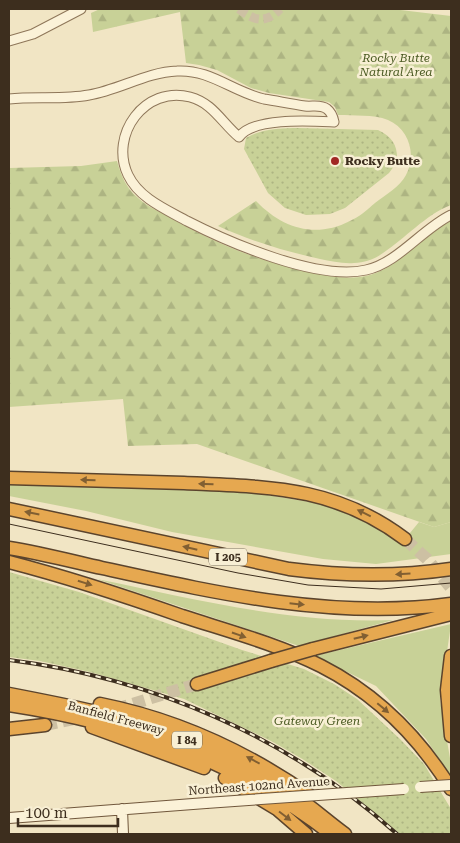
<svg xmlns="http://www.w3.org/2000/svg" width="460" height="843" viewBox="0 0 460 843" font-family="'Roboto Serif',serif">
<style>
.grass{fill:#c8d197}
.forest{fill:url(#forest-firs)}
.park{fill:url(#park-dots)}
.lines{fill:none;stroke-linecap:round;stroke-linejoin:round}
.tertiary-tunnel{stroke:#cdc0a3;stroke-width:9;stroke-dasharray:9 4.5;stroke-linecap:butt}
.motorway-tunnel{stroke:#cdc0a3;stroke-width:12;stroke-dasharray:12 6;stroke-linecap:butt}
.tertiary-casing{stroke:#8e7659;stroke-width:11}
.secondary-casing{stroke:#70573c;stroke-width:12}
.motorway-casing{stroke:#5b442d;stroke-width:15}
.tertiary{stroke:#fbf2d8;stroke-width:9}
.secondary{stroke:#fbf2d8;stroke-width:10}
.motorway{stroke:#e6a850;stroke-width:12}
.tram{stroke:#3d2e1e;stroke-width:1}
.rail-casing{stroke:#3d2e1e;stroke-width:4}
.rail{stroke:#f8efd4;stroke-width:2;stroke-dasharray:5.5;stroke-linecap:butt}
.secondary-bridge-casing{stroke:#70573c;stroke-width:12;stroke-linecap:butt}
.motorway-bridge-casing{stroke:#5b442d;stroke-width:15;stroke-linecap:butt}
.secondary-bridge{stroke:#fbf2d8;stroke-width:10}
.motorway-bridge{stroke:#e6a850;stroke-width:12}
.oneway{fill:#815f32}
.poi-dot{fill:#a12724;stroke:#f8efd4;stroke-width:2}
.labels{text-anchor:middle;dominant-baseline:central;stroke-width:5;stroke-linejoin:round;paint-order:stroke}
.shield{fill:#f8efd4;stroke:#756855;stroke-width:1}
.shield-label{font-size:11px;font-weight:bold;fill:#3d2e1e}
.park-label{font-size:12px;font-style:italic;fill:#4b5b23;stroke:#f8efd4}
.poi-label{font-size:12px;font-weight:bold;fill:#3d2e1e;stroke:#f8efd4;text-anchor:start}
.street-label{font-size:12px;fill:#3d2e1e;stroke:#f8efd4}
</style>
<defs>
<pattern id="forest-firs" width="22" height="20" patternUnits="userSpaceOnUse" patternTransform="scale(1.25)"><rect width="22" height="20" fill="#c8d197"/><path d="M5 1l3.5 6h-7zM16 11l3.5 6h-7z" fill="#adb482"/></pattern>
<pattern id="park-dots" width="8" height="8" patternUnits="userSpaceOnUse" patternTransform="scale(1.25)"><rect width="8" height="8" fill="#c8d197"/><path d="M2 2h.1M6 6h.1" fill="none" stroke="#adb482" stroke-width="1.8" stroke-linecap="round"/></pattern>
</defs>
<rect width="100%" height="100%" fill="#f1e5c4"/>
<path class="grass" d="M9 483 255 493 346 508 401 544 419 522 434 527 451 522V554L376 564 323 559 172 532 86 511 9 496Z
M97 579C194 599 293 624 393 620L299 646Z
M451 624 440 700 451 764V773L449 774 426 739 376 686 314 656Z"/>
<path class="forest" d="M100 9H392L451 16V205C425 215 406 238 383 253 375 259 364 263 354 263 343 264 331 261 320 259 284 251 251 241 218 226L256 201C282 228 315 239 350 221 359 217 367 210 375 203 385 195 400 187 406 175 417 155 409 129 388 120 373 114 354 116 338 115L335 107 329 102 269 93 251 88 217 70 199 65 186 63 180 12 93 32 91 13Z
M117 161C121 175 126 188 137 197 145 205 156 210 166 215 211 242 258 261 310 272 328 276 347 280 366 276 400 268 421 236 451 221V522L434 527 197 444 128 446 123 399 9 407V168L81 166Z"/>
<path class="park" d="M298 128 378 130C393 137 398 146 397 162L389 173 345 208 330 214 306 215 285 208 268 193 244 149 246 138C260 129 282 128 298 128Z
M9 572 79 592 242 650 304 669 334 684 357 699 400 739 424 764 451 809V834H400L336 781 304 760 273 742 184 699 90 672 40 661 9 657Z"/>
<g class="lines">
<path class="tertiary-tunnel" d="M239 9C254 21 266 24 280 9"/>
<path class="motorway-tunnel" d="M405 539 427 559 451 588
M116 709 197 684
M45 725 79 718"/>
<g class="tertiary-casing">
<path id="tertiary" d="M9 41 33 34 81 9
M9 99C35 96 63 100 89 95 119 90 147 72 177 71 210 69 233 92 264 99 277 101 291 104 305 106 313 107 320 104 327 109 331 112 333 117 334 122 312 121 253 117 239 137 222 123 213 103 190 97 145 85 109 135 128 175 139 198 165 209 187 221 230 243 318 281 366 270 398 263 422 229 451 215"/>
</g>
<g class="secondary-casing">
<path id="secondary" d="M122 809 123 834
M9 818 206 803"/>
</g>
<g class="motorway-casing">
<path id="motorway" d="M9 478C67 480 126 481 184 483 268 487 335 486 405 539
M9 509 289 569C343 576 397 577 451 569
M9 548C40 553 71 561 102 568 216 593 334 620 451 604
M9 562C67 577 125 596 182 616 228 631 277 644 321 666 376 694 419 737 451 789
M313 649 451 614
M451 656 447 690 451 736
M197 684 271 661
M9 694C66 705 123 716 179 736 217 751 255 772 290 793 310 805 327 821 345 834
M100 704C175 719 247 752 309 795
M9 705C127 723 236 760 331 834
M92 727 204 768
M9 729 45 725
M225 778 277 809 306 834"/>
</g>
<use href="#tertiary" class="tertiary"/>
<use href="#secondary" class="secondary"/>
<use href="#motorway" class="motorway"/>
<path class="tram" d="M9 524 238 573 308 585 381 589 451 583"/>
<g class="rail-casing">
<path id="rail" d="M9 660C152 678 289 737 397 834"/>
</g>
<use href="#rail" class="rail"/>
<g class="secondary-bridge-casing">
<path id="secondary-bridge" d="M420 787 451 785
M206 803 404 789"/>
</g>
<g class="motorway-bridge-casing">
<path id="motorway-bridge" d="M271 661 313 649"/>
</g>
<use href="#secondary-bridge" class="secondary-bridge"/>
<use href="#motorway-bridge" class="motorway-bridge"/>
</g>
<defs><path id="oneway-solid" d="M-6-.8H1V-3.2L6.5 0L1 3.2V.8H-6Z" transform="scale(1.25)"/></defs>
<g class="oneway">
<use href="#oneway-solid" transform="translate(88 480) rotate(-179)"/>
<use href="#oneway-solid" transform="translate(206 484) rotate(-178)"/>
<use href="#oneway-solid" transform="translate(32 513) rotate(-169)"/>
<use href="#oneway-solid" transform="translate(364 513) rotate(-154)"/>
<use href="#oneway-solid" transform="translate(190 548) rotate(-167)"/>
<use href="#oneway-solid" transform="translate(403 574) rotate(177)"/>
<use href="#oneway-solid" transform="translate(85 583) rotate(18)"/>
<use href="#oneway-solid" transform="translate(297 604) rotate(6)"/>
<use href="#oneway-solid" transform="translate(239 635) rotate(19)"/>
<use href="#oneway-solid" transform="translate(361 637) rotate(-14)"/>
<use href="#oneway-solid" transform="translate(383 708) rotate(40)"/>
<use href="#oneway-solid" transform="translate(253 760) rotate(-152)"/>
<use href="#oneway-solid" transform="translate(285 816) rotate(37)"/>
</g>
<circle class="poi-dot" cx="335" cy="161" r="5"/>
<g class="labels">
<g class="shield">
<rect x="209" y="548.5" width="38" height="17" rx="4"/>
<rect x="172" y="731.5" width="30" height="17" rx="4"/>
</g>
<g class="shield-label">
<text x="228" y="557">I 205</text>
<text x="187" y="740">I 84</text>
</g>
<g class="park-label">
<text x="396" y="58">Rocky Butte<tspan x="396" dy="14">Natural Area</tspan></text>
<text x="317" y="721">Gateway Green</text>
</g>
<g class="poi-label">
<text x="345" y="161">Rocky Butte</text>
</g>
<g class="street-label">
<text transform="translate(116 718) rotate(15)">Banfield Freeway</text>
<text transform="translate(259 786) rotate(-4)">Northeast 102nd Avenue</text>
</g>
</g>
<rect width="460" height="843" fill="none" stroke="#3d2e1e" stroke-width="20"/>
<path d="M18 818v8h100v-8" fill="none" stroke="#3d2e1e" stroke-width="2.5"/>
<text x="25" y="818" font-size="15" fill="#3d2e1e" stroke="#f8efd4" stroke-width="4" paint-order="stroke">100 m</text>
</svg>
